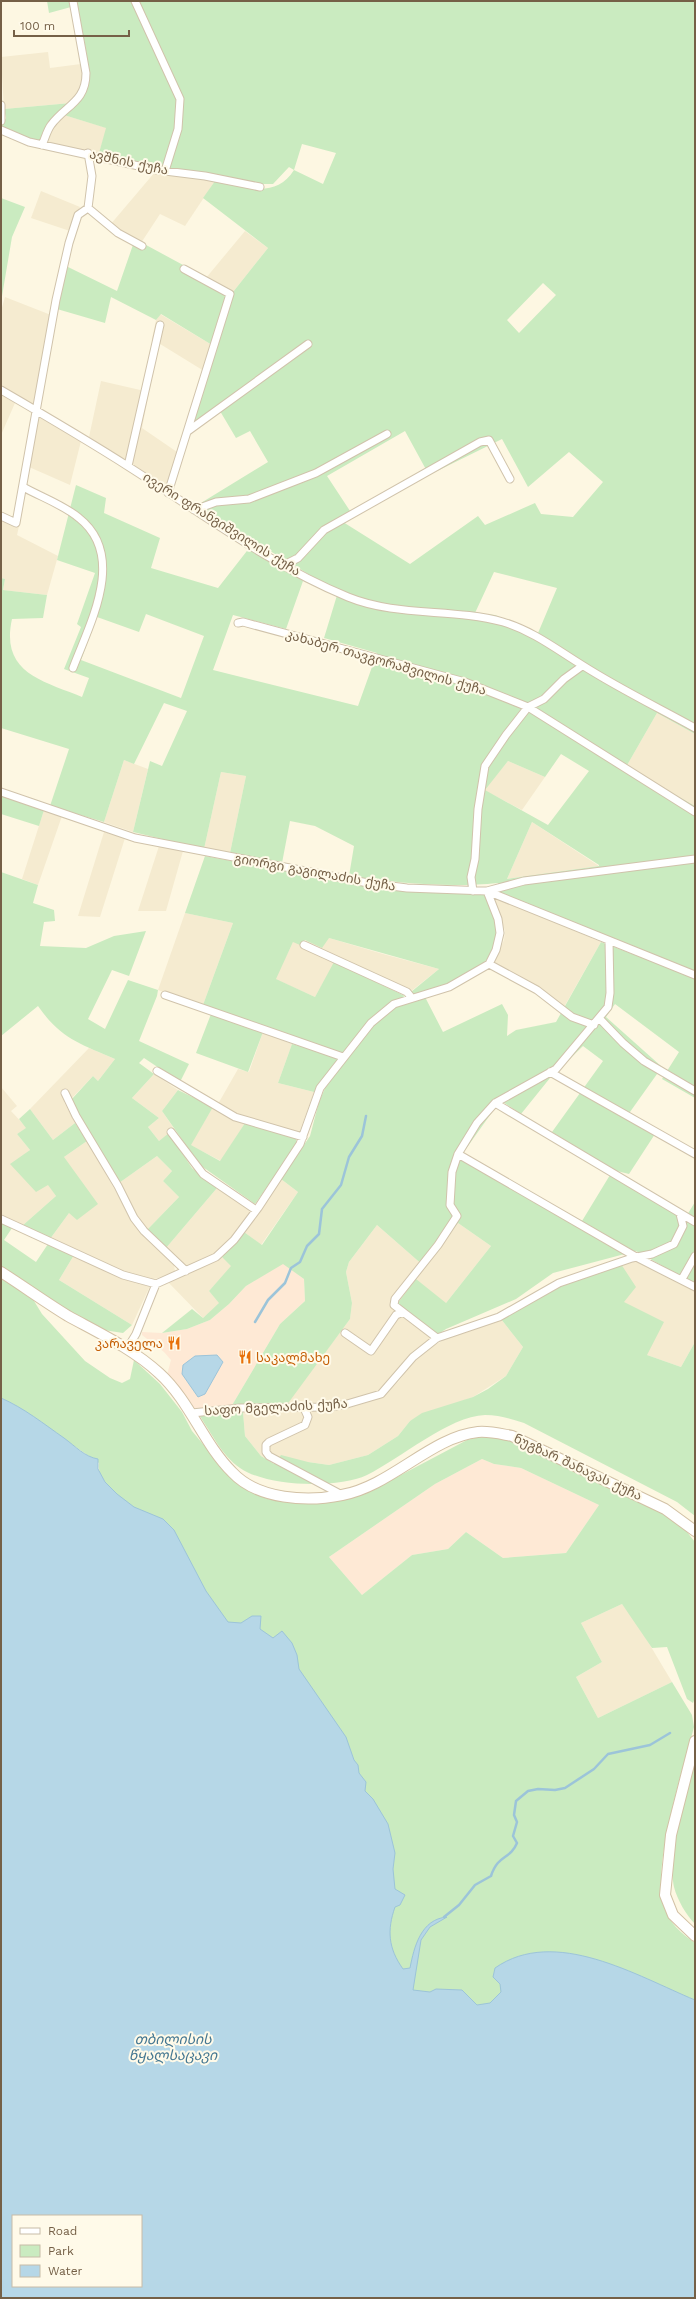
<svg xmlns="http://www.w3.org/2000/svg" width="696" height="2299" viewBox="0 0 696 2299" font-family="'Work Sans','Noto Sans Georgian',sans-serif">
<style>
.residential{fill:#f5ebd0}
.commercial{fill:#fee9d5}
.green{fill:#caebc0;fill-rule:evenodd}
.water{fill:#b6d7e7;stroke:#9cc4d9;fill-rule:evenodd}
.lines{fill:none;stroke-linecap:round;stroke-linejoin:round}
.stream{stroke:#9cc4d9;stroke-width:2.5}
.street-casing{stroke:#d0c3ab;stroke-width:9}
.secondary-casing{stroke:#d2c1a5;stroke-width:12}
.street{stroke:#fff;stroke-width:7}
.secondary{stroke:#fff;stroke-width:10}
.labels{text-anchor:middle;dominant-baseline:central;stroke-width:4;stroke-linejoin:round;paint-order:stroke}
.street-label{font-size:13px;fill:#756047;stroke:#fffae9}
.food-label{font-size:13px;fill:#c56008;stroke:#fffae9;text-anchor:end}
.water-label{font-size:14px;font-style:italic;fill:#437691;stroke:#fffae9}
</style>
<rect width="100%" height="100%" fill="#fdf7e2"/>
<path class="residential" d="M48 52 50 68 81 64 83 80 80 91 71 103 4 109 1 57Z
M64 115 107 128 99 153 47 143 53 126Z
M155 172 215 181 185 226 160 214 141 243 110 225Z
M41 191 80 207 70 231 31 218Z
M245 231 268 248 233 292 206 278Z
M5 297 51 315 33 404 1 386V311Z
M160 314 212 345 204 371 152 339 156 320Z
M101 381 149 392 142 428 177 452 167 486 89 437Z
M1 395 15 403 1 435Z
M38 414 81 441 70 485 29 467Z
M1 519 19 526 17 535 58 556 47 595 3 590 5 579 1 578Z
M657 713 695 734V806L626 767Z
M124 760 148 769 133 832 104 822Z
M508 761 545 777 522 810 484 790Z
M221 772 246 776 230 853 204 849Z
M44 810 62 816 38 885 22 879Z
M532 822 599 866 507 879Z
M104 832 125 838 100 917 78 916Z
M159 846 183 851 166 911H138Z
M494 897 601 942 564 1007 538 987 494 962 504 940 505 931Z
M185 913 233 923 203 1005 158 990Z
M329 938 383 954 439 969 405 996 335 962 315 997 275 979 293 942Z
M263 1032 292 1044 278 1083 314 1092 299 1133 238 1114 218 1104 238 1069 249 1072Z
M89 1048 115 1059 98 1081 93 1076 72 1098 64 1102 75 1123 53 1140 30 1109Z
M154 1074 178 1090 162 1111 175 1130 159 1141 148 1127 159 1118 132 1098Z
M1 1087 17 1106 11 1111 27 1128 17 1134 30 1150 11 1165 48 1184 56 1196 22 1226 1 1215Z
M213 1107 245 1123 221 1161 190 1145Z
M87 1141 133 1222 148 1241 174 1265 175 1271 167 1276 149 1280 129 1275 50 1239 69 1213 64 1157Z
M157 1156 172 1171 163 1181 179 1197 147 1230 137 1217 119 1183Z
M281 1179 298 1192 261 1245 244 1232Z
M217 1188 249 1210 250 1213 220 1251 207 1259 186 1267 166 1248Z
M458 1223 491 1246 446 1303 437 1335 380 1392 347 1403 284 1407 350 1319 352 1303 346 1272 349 1262 377 1225 425 1267Z
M74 1255 115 1275 150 1286 132 1325 59 1280Z
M222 1257 232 1266 209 1291 220 1303 203 1318 168 1282 213 1262Z
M639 1259 695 1291V1342L681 1367 647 1355 623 1302 621 1264Z
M501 1319 523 1347 506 1376 473 1397 410 1421 398 1436 368 1455 329 1465 308 1462 274 1464 261 1456 245 1436 243 1412 327 1410 348 1407 368 1402 383 1396 399 1381 414 1361 427 1350 450 1336Z
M622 1604 638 1625 672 1682 598 1718 576 1677 602 1662 581 1623Z"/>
<path class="commercial" d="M283 1263 304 1279 305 1301 280 1324 231 1407 195 1410 167 1375 171 1360 164 1352 142 1335V1332L162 1333 187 1329 210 1320 229 1304 246 1286Z
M482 1459 494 1464 521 1468 599 1505 566 1553 503 1558 466 1532 448 1549 412 1555 362 1595 329 1557 435 1484Z"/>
<path class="green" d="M47 1H69L71 7 49 13Z
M76 1H695V734L657 713 626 767 695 806V972L500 893 498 883C447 888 399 883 349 876L354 846 315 826 290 821 282 863 230 853 246 776 221 772 204 849 133 832 150 761 162 766 187 711 164 703 134 764 124 760 104 822 50 806 69 749 1 728V578L5 579 3 590 47 595 43 618 12 619C0 673 43 681 82 697L89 678 64 669 81 627 77 624 95 573 57 560 76 485 106 498 104 513 160 538 151 568 218 588 250 547 303 581 286 629 233 615 213 670 358 706 377 653 324 638 338 592 196 506 268 462 250 431 236 438 220 411 185 429 212 345 161 314 156 320 111 297 105 323 57 309 66 266 117 291 135 239 233 292 268 248 203 198 215 181C245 186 275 200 294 170L289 167 273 184H260L158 168 99 153 106 128 64 115C70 109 79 103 84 96 97 79 79 22 76 1ZM302 144 336 153 323 184 294 170ZM543 283 556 295 519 333 507 320ZM405 431 429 475 502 439 528 487 569 452 603 482 573 517 541 514 535 503 485 525 478 516 410 564 343 522 354 517 327 476ZM494 572 557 588 538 633 495 615 475 613ZM146 614 204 636 181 698 81 660 97 617 139 632ZM561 754 589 771 548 825 485 790 508 761 545 777ZM532 822 599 865V866L507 879Z
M71 103 40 142 1 127 6 118 4 109Z
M1 198 25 207 12 237 1 302Z
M1 796 44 810 39 826 1 814Z
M205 856 367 886 485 894C489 906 497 919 497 932 499 971 442 987 413 994L411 992 439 969 329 938 322 948 305 940 300 945 293 942 276 979 315 997 334 962 405 996 385 1006 372 1017 342 1054 203 1005 233 923 185 913Z
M1 872 38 885 33 903 54 910 55 921 44 922 40 946 86 948 114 936 146 931 129 976 112 970 88 1019 105 1029 128 980 158 990 157 996 139 1041 189 1064 180 1082 144 1058 139 1063 154 1074 132 1098 159 1118 148 1127 159 1141 169 1133 192 1168 217 1188 166 1248 147 1230 179 1197 163 1181 172 1171 157 1156 119 1183 71 1100 93 1076 98 1081 115 1059C80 1044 60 1038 38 1006L1 1036Z
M601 942 695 978V1098L662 1079 679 1052 615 1004 606 1017 662 1067 625 1119 655 1134 629 1174 613 1170 552 1132 603 1061 583 1046 550 1078 521 1114 503 1102 495 1108 463 1153 582 1221 610 1175 684 1220 695 1202V1284L636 1251 553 1273 516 1299 446 1329 437 1335 397 1304 416 1279 446 1303 491 1246 458 1223 425 1267 377 1225 349 1262 346 1272 352 1303 350 1319 289 1402 284 1407H231L280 1324 305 1301 304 1279 283 1264 246 1286 229 1304 210 1320 187 1329 162 1333 192 1309 203 1318 219 1303 209 1291 231 1266 222 1257 244 1232 262 1245 298 1192 281 1179 310 1136 319 1102 326 1086 334 1074 371 1027 396 1006 425 997 443 1032 502 1004 508 1015 507 1036 516 1030 556 1022Z
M211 1014 263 1032 248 1072 196 1053Z
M292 1044 337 1057 338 1060 321 1081 314 1092 278 1083Z
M178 1090 213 1107 191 1145 220 1161 245 1123 293 1136 296 1139 297 1145 255 1204 200 1165 162 1111Z
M30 1109 53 1140 75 1123 87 1141 64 1157 98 1204 77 1220 69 1213 50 1239 22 1226 56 1196 48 1185 36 1192 10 1164 30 1150 17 1134 26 1128 19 1119Z
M1 1222 12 1228 4 1240 36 1262 48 1244 74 1255 59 1280 132 1325 123 1333 97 1329 1 1267Z
M621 1264 636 1287 624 1302 664 1322 647 1355 681 1367 695 1342V1516L677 1502 524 1423C511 1419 499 1415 485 1415 449 1416 400 1459 367 1475 337 1489 267 1487 240 1468 222 1456 211 1432 199 1415L243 1412 245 1436 261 1456 274 1464 281 1455 308 1462 329 1465 368 1455 398 1436 410 1421 422 1413 473 1397 488 1389 506 1376 523 1347 501 1319 561 1285Z
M1 1279 31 1296 42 1314 85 1361 110 1378 122 1383 130 1379 134 1360 160 1384 182 1412 192 1431 223 1468 243 1486 267 1499 290 1501 333 1500 365 1494 467 1440 483 1436 508 1440 655 1506 683 1527 695 1542V1698L693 1703 687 1699 667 1647 652 1648 622 1604 581 1623 602 1662 576 1677 598 1718 672 1682 692 1715 694 1727C683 1768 651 1868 664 1907 669 1923 681 1933 695 1943V2000C645 1980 603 1955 548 1954 537 1954 528 1953 518 1957L530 1977 439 2049 117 1494C108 1485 97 1476 99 1463L13 1404 1 1398ZM482 1459 494 1464 521 1468 599 1505 566 1553 503 1558 466 1532 448 1549 412 1555 362 1595 329 1557 435 1484Z
M695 1750V1924C686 1915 677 1899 674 1887 667 1858 688 1782 695 1750Z"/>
<path class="water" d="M217 1355 223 1362 205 1394 198 1397 182 1374 183 1365 195 1356Z
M1 1398C24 1408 44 1424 64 1438 75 1446 85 1457 98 1459V1469L105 1482 117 1494 134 1507 163 1519 174 1530 206 1591 228 1622 241 1623 252 1616H261L260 1629 273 1638 282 1631 292 1643 297 1655 299 1669 346 1737 354 1760 358 1765 359 1773 366 1782 365 1791 373 1799 388 1824 395 1853 393 1869 395 1889 405 1895 400 1905 395 1907C387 1930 388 1948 403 1969L410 1968C414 1947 421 1919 447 1917L430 1927 421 1940 413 1990 430 1992 436 1989 462 1990 477 2005 490 2003 501 1992 500 1984 493 1977 495 1968C555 1926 637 1976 695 2000V2298H1ZM13 2216H141V2286H13Z"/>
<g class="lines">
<path class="stream" d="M255 1322 268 1300 285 1283 291 1268 300 1262 307 1246 319 1234 322 1209 341 1185 349 1157 362 1136 366 1116
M444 1917 459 1905 475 1885 491 1876C498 1854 510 1860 517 1843L513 1836 517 1822 514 1815 516 1801 528 1791 538 1789 555 1790 565 1788 594 1769 608 1754 650 1745 670 1733"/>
<g class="street-casing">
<path id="street" d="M135 1 180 99 178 129 165 171
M1 105V121
M1 130 29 142 157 170 205 176 260 187
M42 145C45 139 47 130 51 125 66 105 86 102 86 73L73 1
M88 208 118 233 142 246
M88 208 92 176 88 153
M1 390C44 415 87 440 129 467 200 512 270 565 348 597 397 617 453 608 503 622 533 631 556 649 582 665 618 688 657 707 695 728
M188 431 308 344
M128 466 160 325
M23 487C41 497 64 505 79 518 127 556 90 623 73 668
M168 493 230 294 184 269
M194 510 216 502 249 499 316 473 387 434
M1 516 16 523 56 300 69 243 78 215 88 208
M284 565 298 558 324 530 480 442 489 440 510 479
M238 623 243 622 465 682 528 707 695 812
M1 792 135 838 192 849 368 883 407 888 487 891 695 975
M473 891 471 877 475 859 478 809 485 766 506 735 528 707 544 699 564 679 582 666
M304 945 407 992 411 997
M489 964 537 990 572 1017 594 1025
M165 995 343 1057
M599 1018 623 1043 644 1061 695 1091
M157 1071 235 1117 303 1137
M550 1072 695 1154
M65 1093 76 1116 118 1186 134 1218 144 1231 186 1271
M495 1103 695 1222
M171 1132 203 1174 256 1210
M458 1154 638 1258 695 1287
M1 1219 123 1275 156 1284 216 1257 234 1240 258 1208 300 1144 320 1088 371 1023 394 1004 449 987 489 964 496 950 500 933 498 919 487 891 524 881 695 859
M682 1279 695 1256
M403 1312 394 1305 395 1299 438 1245 457 1216 450 1205 452 1172 458 1154 477 1123 495 1103 556 1069 608 1007 610 993 609 941
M345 1333 371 1351 396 1315 403 1312 437 1338
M127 1349 136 1334 156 1284
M304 1408 308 1417 305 1425 269 1442 266 1445V1452L269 1456 342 1495
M192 1413 240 1408 330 1407 347 1404 381 1394 413 1357 437 1338 499 1317 559 1283 632 1258 652 1254 674 1244 683 1226 680 1214"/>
</g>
<g class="secondary-casing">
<path id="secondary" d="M1 1272C23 1286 45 1302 68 1316 99 1333 133 1349 159 1373 190 1401 203 1443 232 1472 258 1500 308 1502 342 1495 391 1486 431 1437 478 1432 490 1431 501 1434 512 1436L665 1509 695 1531
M695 1741 671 1835 665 1895 673 1915 695 1936"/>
</g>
<use href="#street" class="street"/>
<use href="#secondary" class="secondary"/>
</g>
<defs>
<g id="restaurant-bare" transform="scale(1.08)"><path d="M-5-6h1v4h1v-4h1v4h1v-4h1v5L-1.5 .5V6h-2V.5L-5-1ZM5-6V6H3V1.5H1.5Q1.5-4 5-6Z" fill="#e8710a" stroke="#fffae9" stroke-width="2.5" paint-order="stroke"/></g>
</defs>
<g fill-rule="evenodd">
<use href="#restaurant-bare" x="174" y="1343"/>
<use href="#restaurant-bare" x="245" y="1357"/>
</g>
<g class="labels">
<g class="street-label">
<text transform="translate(129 162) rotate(12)">ავშნის ქუჩა</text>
<text transform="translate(222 524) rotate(32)">ივერი ფრანგიშვილის ქუჩა</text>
<text transform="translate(386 662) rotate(16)">კახაბერ თავგორაშვილის ქუჩა</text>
<text transform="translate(315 872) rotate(10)">გიორგი გაგილაძის ქუჩა</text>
<text transform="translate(276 1407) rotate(-3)">საფო მგელაძის ქუჩა</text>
<text transform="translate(578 1467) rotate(25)">ნუგზარ შანავას ქუჩა</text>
</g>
<g class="food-label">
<text x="163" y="1343">კარაველა</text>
<text x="256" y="1357" text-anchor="start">საკალმახე</text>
</g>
<g class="water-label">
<text x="173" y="2039">თბილისის<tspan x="173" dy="16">წყალსაცავი</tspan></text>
</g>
</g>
<rect width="696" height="2299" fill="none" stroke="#756047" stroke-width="4"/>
<rect x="12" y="2215" width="130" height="72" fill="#fffae9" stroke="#c8bca8"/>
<rect x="20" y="2228" width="20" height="6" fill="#ffffff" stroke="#c8bca8"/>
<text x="48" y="2235" font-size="12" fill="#756047">Road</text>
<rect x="20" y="2245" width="20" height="12" fill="#caebc0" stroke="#c8bca8"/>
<text x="48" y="2255" font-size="12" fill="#756047">Park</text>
<rect x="20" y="2265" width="20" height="12" fill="#b6d7e7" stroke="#c8bca8"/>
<text x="48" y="2275" font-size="12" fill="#756047">Water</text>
<path d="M14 30v6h115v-6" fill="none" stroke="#756047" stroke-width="2"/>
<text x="20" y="30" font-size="12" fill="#756047" stroke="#fffae9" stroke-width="3" paint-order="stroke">100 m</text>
</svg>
